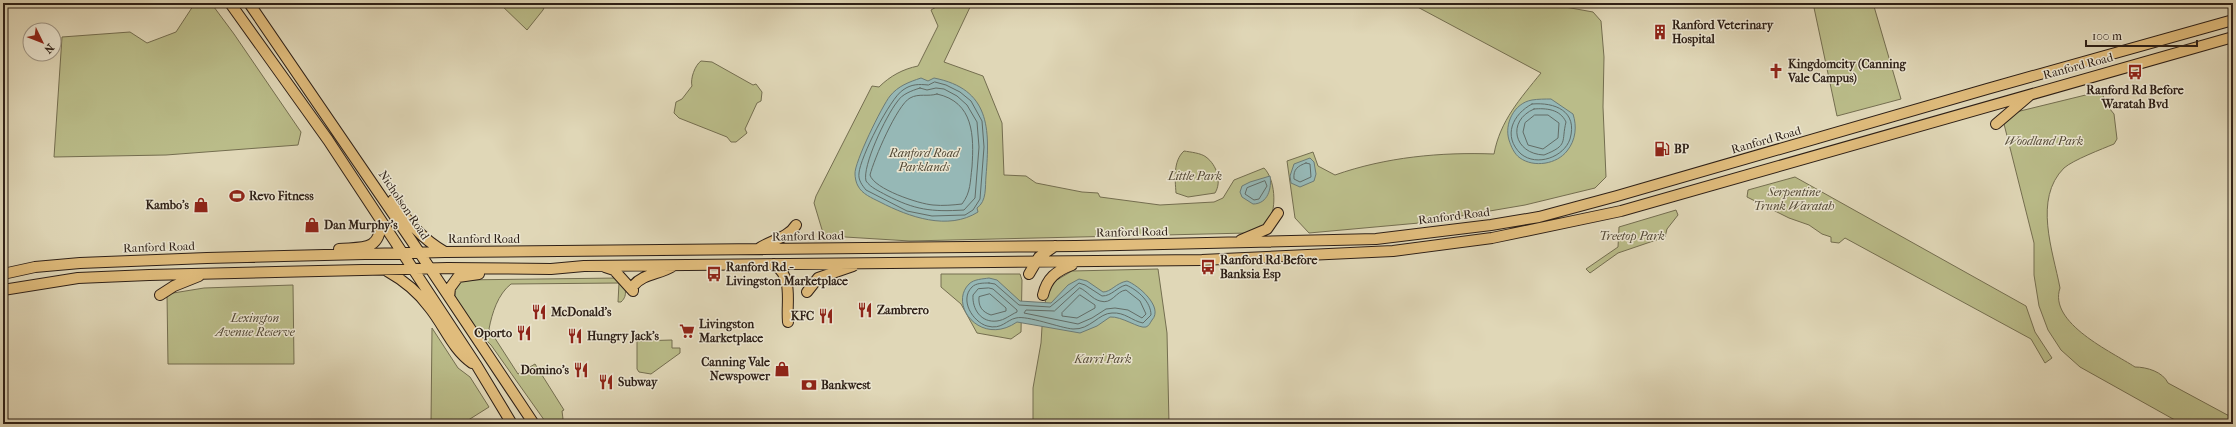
<svg xmlns="http://www.w3.org/2000/svg" width="2236" height="427" viewBox="0 0 2236 427" font-family="'IM FELL French Canon',serif">
<style>
.green{fill:#babc89;stroke:#746e50}
.water{fill:#96b8b6;stroke:#6c7b76}
.lines{fill:none;stroke-linecap:round;stroke-linejoin:round}
.shore{stroke:#626c66;stroke-width:1}
.major-casing{stroke:#2e2017;stroke-width:12}
.major{stroke:#e0bc7c;stroke-width:10}
.labels{text-anchor:middle;dominant-baseline:central;stroke-width:3;stroke-linejoin:round;paint-order:stroke}
.poi-label{font-size:12px;font-weight:bold;fill:#2e2017;stroke:#ebe5d0;text-anchor:start}
.street-label{font-size:12px;fill:#2e2017;stroke:#ebe5d0}
.park-label{font-size:12px;font-style:italic;fill:#514734;stroke:#ebe5d0}
</style>
<rect width="100%" height="100%" fill="#e0d7b7"/>
<filter id="stains"><feTurbulence type="fractalNoise" baseFrequency=".005" numOctaves="4"/><feColorMatrix values="0 0 0 0 .2 0 0 0 0 .09 0 0 0 0 .02 0 0 0 .5 -.17"/></filter>
<radialGradient id="worn" r=".72"><stop offset=".6" stop-color="#630" stop-opacity="0"/><stop offset="1" stop-color="#630" stop-opacity=".3"/></radialGradient>
<path class="green" d="M195 3H211L234 34 301 132 298 145 166 155 54 157 62 37 130 32 147 43 176 32Z
M499 3H546L543 10 527 30Z
M943 3H972L944 62 983 76 1002 123 1004 175 1026 176 1036 183 1082 192 1098 193 1100 197 1160 205 1214 202 1223 198 1234 180 1264 168C1275 179 1277 207 1269 221 1264 229 1256 231 1248 233L910 241 829 236 823 233 814 203 816 196 872 86 879 87C890 76 903 69 918 66L938 26 931 10Z
M1410 3H1480L1489 8 1492 3H1543L1593 12 1601 21 1604 57 1603 107 1606 177 1595 188 1525 205 1419 223 1309 233 1295 218 1287 161 1313 152 1318 166 1335 175C1386 157 1441 152 1494 154 1500 121 1520 99 1541 73Z
M1813 3H1873L1901 99 1837 116Z
M701 61 712 62 753 85 756 84 762 92 761 101 757 103 745 129 747 133 736 142H731L727 137 679 118 674 113 676 102 682 99 692 86C690 79 695 65 701 61Z
M2102 91 2105 103 2114 114 2117 139 2114 144C2102 149 2073 160 2064 168 2033 199 2053 251 2060 288 2048 323 2112 352 2135 367 2147 367 2163 372 2168 383L2233 418V424H2182L2080 367 2061 350 2048 330 2039 306 2034 275V243L2004 124 2012 113Z
M1184 151C1190 152 1201 153 1206 157 1217 165 1222 182 1215 193L1188 197 1176 193C1175 179 1173 161 1184 151Z
M1795 177 2026 306 2035 332 2052 358 2045 363 2031 339 1845 238 1839 243 1831 242V237L1822 234 1809 225 1789 218 1747 197 1748 190Z
M1676 210 1678 215 1667 229 1665 237 1618 253 1590 273 1586 269 1618 247 1619 227Z
M1158 269 1167 333 1169 424H1033V388L1041 343 1043 311 1048 291 1055 281 1072 271Z
M941 274H1020L1022 280 1021 332 1011 339 977 333 961 304 941 287Z
M619 278C625 285 629 295 621 302H618L619 283 511 284C498 294 492 313 489 329L518 374 535 364 564 410 562 411 563 419 557 424H547L491 345C482 337 458 306 455 295 454 289 456 285 459 280Z
M293 285 294 364H168L167 294 204 288Z
M432 328 458 368 470 377 489 407 462 424H431Z
M672 340V348H680V353L651 374 639 372 637 369V341Z"/>
<path class="water" d="M921 78 928 81 934 78C990 89 990 128 986 176 985 187 987 201 977 208L978 212C948 231 909 217 880 202 872 198 862 194 858 186 856 183 855 177 855 174 854 163 882 106 890 96 898 86 909 82 921 78Z
M1551 99 1573 114C1577 126 1576 140 1567 151 1557 164 1534 168 1520 158 1514 154 1511 146 1509 140 1504 124 1514 103 1532 100 1538 99 1545 99 1551 99Z
M1310 158 1314 162 1316 174 1314 181 1300 187 1291 183 1290 176 1294 164Z
M1270 176C1272 188 1268 204 1253 204L1242 197 1240 192 1242 186 1250 182Z
M989 278 997 280 1020 301 1051 303 1068 285 1079 279 1087 281 1103 292C1111 292 1116 283 1127 281 1138 285 1164 307 1152 320 1150 323 1149 326 1146 327 1139 329 1122 316 1110 317L1097 326 1080 333 1017 322C981 347 948 305 969 284 974 279 983 279 989 278Z"/>
<g class="lines">
<path class="shore" d="M935 82 946 85 960 92 971 101 982 121 984 147 980 199 973 210 965 215 932 216 907 211 866 190C862 185 858 180 859 173 860 158 890 98 903 90 911 84 919 84 928 85Z
M920 88 927 90 936 88 944 89 957 96 967 105 977 122 979 147 975 198 964 210C931 212 915 210 886 195 879 191 871 188 866 181 862 166 886 116 897 102 902 94 911 91 920 88Z
M937 94C974 102 974 136 972 167 970 182 971 192 962 204 953 205 943 206 933 205 919 204 874 189 870 175 874 159 897 105 910 98 919 93 928 97 937 94Z
M1532 104C1555 102 1578 111 1570 139 1564 157 1537 167 1521 154 1502 136 1513 114 1532 104Z
M1534 109C1546 108 1560 109 1566 122 1561 142 1569 145 1544 155 1514 154 1506 121 1534 109Z
M1535 115H1548L1559 123 1558 138 1543 149 1528 145 1523 132 1525 123Z
M1306 163 1310 164 1311 177 1300 182 1294 179C1293 169 1298 166 1306 163Z
M1265 181 1267 186 1259 199 1254 200 1245 194 1247 188Z
M989 283 995 284 1019 305 1050 307 1079 283 1085 285 1102 296C1112 296 1117 287 1126 285 1138 290 1151 302 1151 315L1143 323C1132 321 1125 312 1112 313 1099 313 1090 330 1073 329 1060 328 1027 315 1016 318 1006 320 1002 330 987 326 973 322 959 300 972 287 976 283 983 283 989 283Z
M989 288 993 289 1017 310V312C1010 315 1005 320 997 321 981 323 972 309 973 295L978 289Z
M1080 288C1087 291 1092 299 1100 301 1112 305 1116 291 1126 290L1140 301 1146 314 1142 318 1128 310 1115 308 1106 309 1092 318 1078 324 1024 313 1026 310 1054 311Z
M990 294 1006 308V311L991 315C982 312 978 306 979 297Z
M1080 295 1095 305V308L1077 318 1062 316V313Z"/>
<g class="major-casing">
<path id="major" d="M230 3 328 140 477 366 512 424
M249 3 411 240 534 424
M1996 124 2030 95
M393 200C407 221 422 239 445 252
M1241 240 1267 229 1278 213
M339 249C363 247 380 251 381 222
M758 249C771 240 788 238 796 225
M774 264C794 278 786 301 788 322
M605 267 614 270 633 291
M387 271C403 280 418 292 429 307 444 325 452 349 472 363
M3 274 35 267 80 263 207 258 445 252 1076 246 1376 239 1491 225 1539 217 1617 196 1987 89 2233 20
M1029 274 1039 257 1055 246
M3 290 78 278 149 275 448 268 551 269 584 266 1202 260 1393 251 1492 238 1621 211 2233 37
M633 291V286C644 273 659 275 673 266
M807 292 818 278 853 266
M160 295 174 286 199 276
M1043 295C1047 278 1056 271 1072 265
M449 297 450 288 458 277 479 274"/>
</g>
<use href="#major" class="major"/>
</g>
<defs>
<g id="building-bare" transform="scale(1.2)"><path d="M-4-6H4V6H1V3H-1V6H-4ZM-2.5-4.3h1.7v1.8h-1.7ZM.8-4.3h1.7v1.8H.8ZM-2.5-1h1.7V.8h-1.7ZM.8-1h1.7V.8H.8Z" fill="#8f2418" stroke="#ebe5d0" stroke-width="2.5" paint-order="stroke"/></g>
<g id="church-bare" transform="scale(1.2)"><path d="M-1.2-6h2.4v3.5h3.3v2.4h-3.3V6h-2.4V-.1h-3.3v-2.4h3.3Z" fill="#8f2418" stroke="#ebe5d0" stroke-width="2.5" paint-order="stroke"/></g>
<g id="bus-bare" transform="scale(1.2)"><path d="M-5-6H5V4H4V6H2V4H-2V6H-4V4H-5ZM-3.5-4V0h7V-4ZM-3.5 1.2v1.5H-2V1.2ZM2 1.2v1.5H3.5V1.2Z" fill="#8f2418" stroke="#ebe5d0" stroke-width="2.5" paint-order="stroke"/></g>
<g id="fuel-bare" transform="scale(1.2)"><path d="M-5.5-6h7V0h2V4h1.3V-2.5L3-4.5l.8-.8L6-3V5H2.5V1h-1V6h-7ZM-4.2-4.7v3.2H.2V-4.7Z" fill="#8f2418" stroke="#ebe5d0" stroke-width="2.5" paint-order="stroke"/></g>
<g id="stadium-bare" transform="scale(1.2)"><path d="M0-5a6.5 5 0 1 0 0 10a6.5 5 0 1 0 0-10ZM-3.5-1.8h7v3.6h-7Z" fill="#8f2418" stroke="#ebe5d0" stroke-width="2.5" paint-order="stroke"/></g>
<g id="shop-bare" transform="scale(1.2)"><path d="M-5-2.5h2.3a2.7 3.5 0 0 1 5.4 0H5L5.5 6h-11ZM-1.5-2.5h3a1.5 2.3 0 0 0-3 0Z" fill="#8f2418" stroke="#ebe5d0" stroke-width="2.5" paint-order="stroke"/></g>
<g id="restaurant-bare" transform="scale(1.2)"><path d="M-5-6h1v4h1v-4h1v4h1v-4h1v5L-1.5 .5V6h-2V.5L-5-1ZM5-6V6H3V1.5H1.5Q1.5-4 5-6Z" fill="#8f2418" stroke="#ebe5d0" stroke-width="2.5" paint-order="stroke"/></g>
<g id="supermarket-bare" transform="scale(1.2)"><path d="M-6-5.5h2.5l.6 2H6L4.5 2H-2.5L-4.4-4H-6ZM-1.5 3.2a1.3 1.3 0 1 0 .1 0ZM3 3.2a1.3 1.3 0 1 0 .1 0Z" fill="#8f2418" stroke="#ebe5d0" stroke-width="2.5" paint-order="stroke"/></g>
<g id="bank-bare" transform="scale(1.2)"><path d="M-6-4H6V4H-6ZM0-2.3a2.3 2.3 0 1 0 0 4.6a2.3 2.3 0 1 0 0-4.6Z" fill="#8f2418" stroke="#ebe5d0" stroke-width="2.5" paint-order="stroke"/></g>
</defs>
<g fill-rule="evenodd">
<use href="#building-bare" x="1660" y="32"/>
<use href="#church-bare" x="1776" y="71"/>
<use href="#bus-bare" x="2135" y="72"/>
<use href="#fuel-bare" x="1662" y="149"/>
<use href="#stadium-bare" x="237" y="196"/>
<use href="#shop-bare" x="201" y="205"/>
<use href="#shop-bare" x="312" y="225"/>
<use href="#bus-bare" x="1208" y="267"/>
<use href="#bus-bare" x="714" y="274"/>
<use href="#restaurant-bare" x="865" y="310"/>
<use href="#restaurant-bare" x="539" y="312"/>
<use href="#restaurant-bare" x="826" y="316"/>
<use href="#supermarket-bare" x="687" y="331"/>
<use href="#restaurant-bare" x="524" y="333"/>
<use href="#restaurant-bare" x="575" y="336"/>
<use href="#shop-bare" x="782" y="369"/>
<use href="#restaurant-bare" x="581" y="370"/>
<use href="#restaurant-bare" x="606" y="382"/>
<use href="#bank-bare" x="809" y="385"/>
</g>
<g class="labels">
<g class="poi-label">
<text x="1672" y="25">Ranford Veterinary<tspan x="1672" dy="14">Hospital</tspan></text>
<text x="1788" y="64">Kingdomcity (Canning<tspan x="1788" dy="14">Vale Campus)</tspan></text>
<text x="2135" y="90" text-anchor="middle">Ranford Rd Before<tspan x="2135" dy="14">Waratah Bvd</tspan></text>
<text x="1674" y="149">BP</text>
<text x="249" y="196">Revo Fitness</text>
<text x="189" y="205" text-anchor="end">Kambo’s</text>
<text x="324" y="225">Dan Murphy's</text>
<text x="1220" y="260">Ranford Rd Before<tspan x="1220" dy="14">Banksia Esp</tspan></text>
<text x="726" y="267">Ranford Rd -<tspan x="726" dy="14">Livingston Marketplace</tspan></text>
<text x="877" y="310">Zambrero</text>
<text x="551" y="312">McDonald's</text>
<text x="814" y="316" text-anchor="end">KFC</text>
<text x="699" y="324">Livingston<tspan x="699" dy="14">Marketplace</tspan></text>
<text x="512" y="333" text-anchor="end">Oporto</text>
<text x="587" y="336">Hungry Jack's</text>
<text x="770" y="362" text-anchor="end">Canning Vale<tspan x="770" dy="14">Newspower</tspan></text>
<text x="569" y="370" text-anchor="end">Domino's</text>
<text x="618" y="382">Subway</text>
<text x="821" y="385">Bankwest</text>
</g>
<g class="street-label">
<text transform="translate(2078 66) rotate(-15)">Ranford Road</text>
<text transform="translate(1766 140) rotate(-16)">Ranford Road</text>
<text transform="translate(404 205) rotate(56)">Nicholson Road</text>
<text transform="translate(1454 216) rotate(-7)">Ranford Road</text>
<text transform="translate(1132 232) rotate(-1)">Ranford Road</text>
<text transform="translate(808 236) rotate(-1)">Ranford Road</text>
<text x="484" y="239">Ranford Road</text>
<text transform="translate(159 247) rotate(-2)">Ranford Road</text>
</g>
<g class="park-label">
<text x="2044" y="141">Woodland Park</text>
<text x="924" y="153">Ranford Road<tspan x="924" dy="14">Parklands</tspan></text>
<text x="1195" y="176">Little Park</text>
<text x="1794" y="192">Serpentine<tspan x="1794" dy="14">Trunk Waratah</tspan></text>
<text x="1632" y="236">Treetop Park</text>
<text x="255" y="318">Lexington<tspan x="255" dy="14">Avenue Reserve</tspan></text>
<text x="1103" y="359">Karri Park</text>
</g>
</g>
<rect width="2236" height="427" fill="none" stroke="#e0d7b7" stroke-width="16"/>
<rect x="4" y="4" width="2228" height="419" fill="none" stroke="#2e2017" stroke-width="2"/>
<rect x="8" y="8" width="2220" height="411" fill="none" stroke="#2e2017"/>
<g transform="translate(42 42) rotate(133)"><circle r="19" fill="#ebe5d0" stroke="#9f9686"/>
<path d="M0-3L7 15L0 10L-7 15Z" fill="#8f2418"/>
<text y="-6" font-size="11" font-weight="bold" text-anchor="middle" fill="#2e2017">N</text>
</g>
<path d="M2086 40v6h111v-6" fill="none" stroke="#2e2017" stroke-width="2"/>
<text x="2092" y="40" font-size="12" fill="#2e2017" stroke="#ebe5d0" stroke-width="3" paint-order="stroke">100 m</text>
<rect width="100%" height="100%" filter="url(#stains)"/>
<rect width="100%" height="100%" fill="url(#worn)"/>
</svg>
